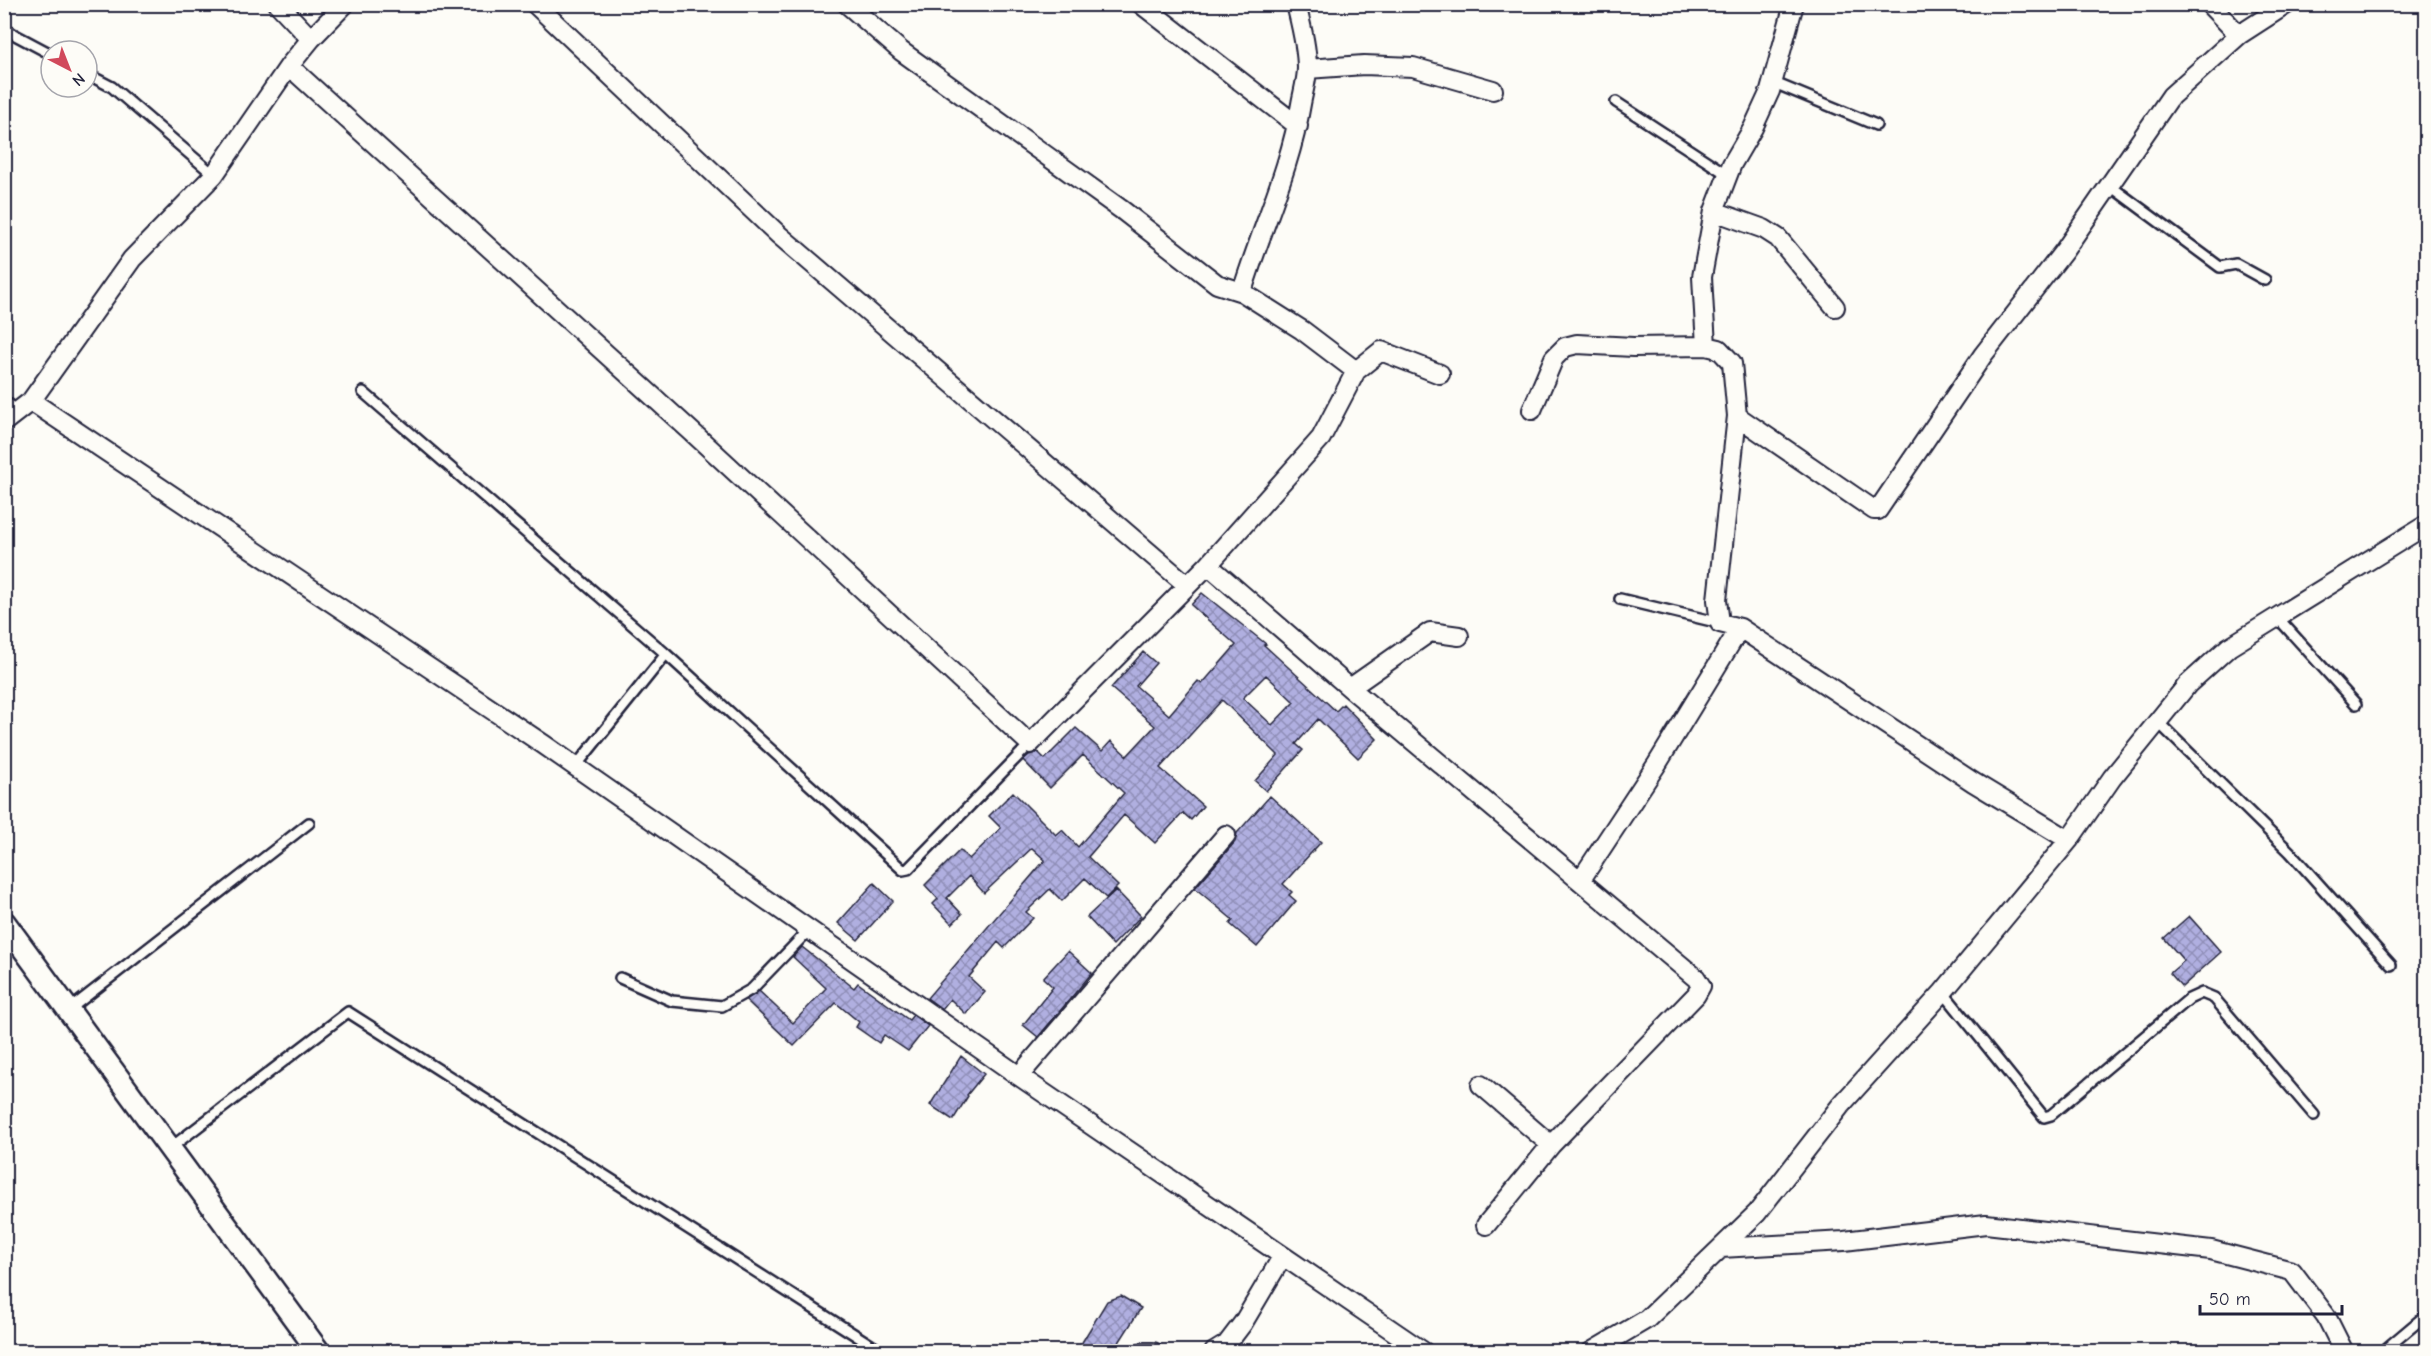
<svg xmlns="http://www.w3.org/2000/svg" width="2431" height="1356" viewBox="0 0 2431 1356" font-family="'Comic Neue',sans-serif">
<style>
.building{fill:url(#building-cross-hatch);stroke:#22223b;stroke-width:1.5;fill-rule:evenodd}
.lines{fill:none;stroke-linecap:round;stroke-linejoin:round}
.service-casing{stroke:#22223b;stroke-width:14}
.minor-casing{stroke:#22223b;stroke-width:22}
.tertiary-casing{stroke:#22223b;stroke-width:26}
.service{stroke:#fdfcf7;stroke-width:9}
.minor{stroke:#fdfcf7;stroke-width:18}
.tertiary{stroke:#fdfcf7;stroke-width:21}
</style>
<defs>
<pattern id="building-cross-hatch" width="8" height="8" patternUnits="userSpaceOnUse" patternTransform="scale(1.5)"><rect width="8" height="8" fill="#b0afe0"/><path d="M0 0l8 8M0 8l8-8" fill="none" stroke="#8f8eb7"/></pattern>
</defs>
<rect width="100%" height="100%" fill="#fdfcf7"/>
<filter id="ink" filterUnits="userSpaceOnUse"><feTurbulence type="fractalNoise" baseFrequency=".0167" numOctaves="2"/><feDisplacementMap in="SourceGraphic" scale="12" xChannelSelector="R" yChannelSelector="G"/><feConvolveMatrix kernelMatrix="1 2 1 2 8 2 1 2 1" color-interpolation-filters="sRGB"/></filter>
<g filter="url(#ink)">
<path class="building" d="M1202 593 1266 644 1264 645 1336 711 1343 704 1377 739 1358 758 1318 719 1296 744 1303 750 1266 791 1255 781 1278 755 1222 700 1160 768 1203 806 1191 820 1183 813 1155 843 1124 815 1088 857 1118 886 1106 898 1085 878 1062 901 1050 889 1026 912 1033 918 1004 948 998 942 969 977 985 992 966 1014 950 999 942 1009 927 998 1045 860 1032 848 984 893 969 876 947 898 962 914 952 924 933 904 938 899 925 885 960 850 969 859 1001 828 989 816 1013 792 1056 835 1062 830 1078 847 1124 793 1083 755 1050 788 1023 760 1029 755 1038 752 1045 759 1076 728 1102 751 1111 741 1127 756 1155 726 1111 688 1143 652 1156 663 1136 686 1169 715 1198 681 1202 684 1236 645 1191 605ZM1266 675 1294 702 1272 725 1243 698Z
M1270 796 1321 842 1283 884 1292 892 1289 895 1296 901 1257 947 1230 924 1233 920 1195 888 1235 842 1237 833Z
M874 883 893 901 858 940 838 923Z
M1116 890 1141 916 1113 945 1087 917Z
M2189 916 2221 952 2182 987 2170 973 2184 961 2164 938Z
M802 947 854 988 858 983 909 1020 913 1015 928 1026 908 1051 884 1035 879 1043 856 1027 859 1022 836 1003 794 1046 746 1000 759 991 793 1023 826 988 793 957Z
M1068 951 1092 973 1038 1037 1023 1025 1053 987 1043 978Z
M961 1056 984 1074 967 1095 968 1096 953 1120 930 1105Z
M1121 1296 1141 1308 1113 1352H1095L1081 1344 1107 1301Z"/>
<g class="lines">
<g class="service-casing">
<path id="service" d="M4 29 51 54
M87 74 112 87 214 175
M1772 82 1876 125
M1616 102 1728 175
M2109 185 2220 267 2236 264 2265 280
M363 392 666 654 903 870 908 869 1030 744
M4 401 18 411
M1620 599 1720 623
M2277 617 2356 704
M2158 722 2290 852 2391 965
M576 766 666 654
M620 978 672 1001 722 1006 752 989 810 929
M1943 992 2044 1117 2051 1115 2189 999 2202 993 2214 998 2314 1115
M70 1009 309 823
M169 1149 348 1012 882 1352
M2382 1352 2426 1315"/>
</g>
<g class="minor-casing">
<path id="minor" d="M278 4 311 39
M345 4 311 39 289 66 214 175 132 259 31 401 543 744 1019 1076 1424 1352
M535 4 779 235 1187 585
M847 4 901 51 1122 210 1217 284 1242 292
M1141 4 1298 126
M1296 4C1301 25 1307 47 1307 68 1307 79 1303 93 1301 104 1290 170 1261 229 1242 292L1302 330 1356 371 1381 351 1440 374
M2209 4 2239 35
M289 66 692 432 1030 744 1208 565
M1307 69 1364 65 1413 67 1493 90
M1714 211 1764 229 1778 238 1835 307
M1706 346 1702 277 1714 211 1732 164 1753 128 1770 91 1794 4
M1356 371 1321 438 1208 565 1350 688 1696 978 1701 986 1696 995 1551 1145 1486 1225
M1532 410 1554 358 1565 347 1577 344 1633 347 1706 346 1719 349 1732 363 1737 416 1717 600 1720 623 1740 628 1973 782 2069 840 1943 992 1841 1105 1757 1213 1647 1319 1591 1352
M1737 416 1874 510H1878L1983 355 2064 251 2171 96 2239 35 2287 4
M4 422 31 401
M1350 688 1430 632 1459 636
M2069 840 2112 778 2188 684 2229 647 2426 525
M1580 881 1657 764 1740 628
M1019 1076 1226 835
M1481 1085 1551 1145
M1721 1248 1844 1241 1986 1224 2211 1250 2292 1271 2326 1316 2344 1352
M1144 1352H1153
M1214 1352 1227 1344 1243 1323 1282 1257"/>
</g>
<g class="tertiary-casing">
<path id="tertiary" d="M4 922 319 1352"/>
</g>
<use href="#service" class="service"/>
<use href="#minor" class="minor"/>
<use href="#tertiary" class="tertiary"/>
</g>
</g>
<rect width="2431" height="1356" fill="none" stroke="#fdfcf7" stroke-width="24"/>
<rect x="12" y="12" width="2407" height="1332" fill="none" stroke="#22223b" stroke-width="2" filter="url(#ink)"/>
<g transform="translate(69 69) rotate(138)"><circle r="28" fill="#fdfcf7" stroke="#a5a5ac" stroke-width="1.5"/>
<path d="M0-4.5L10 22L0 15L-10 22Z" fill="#d1495b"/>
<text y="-9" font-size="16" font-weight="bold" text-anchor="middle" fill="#22223b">N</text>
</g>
<path d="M2200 1305v9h142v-9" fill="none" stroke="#22223b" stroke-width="3"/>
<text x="2209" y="1305" font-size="18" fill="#22223b" stroke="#fdfcf7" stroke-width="4.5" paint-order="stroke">50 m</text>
</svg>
